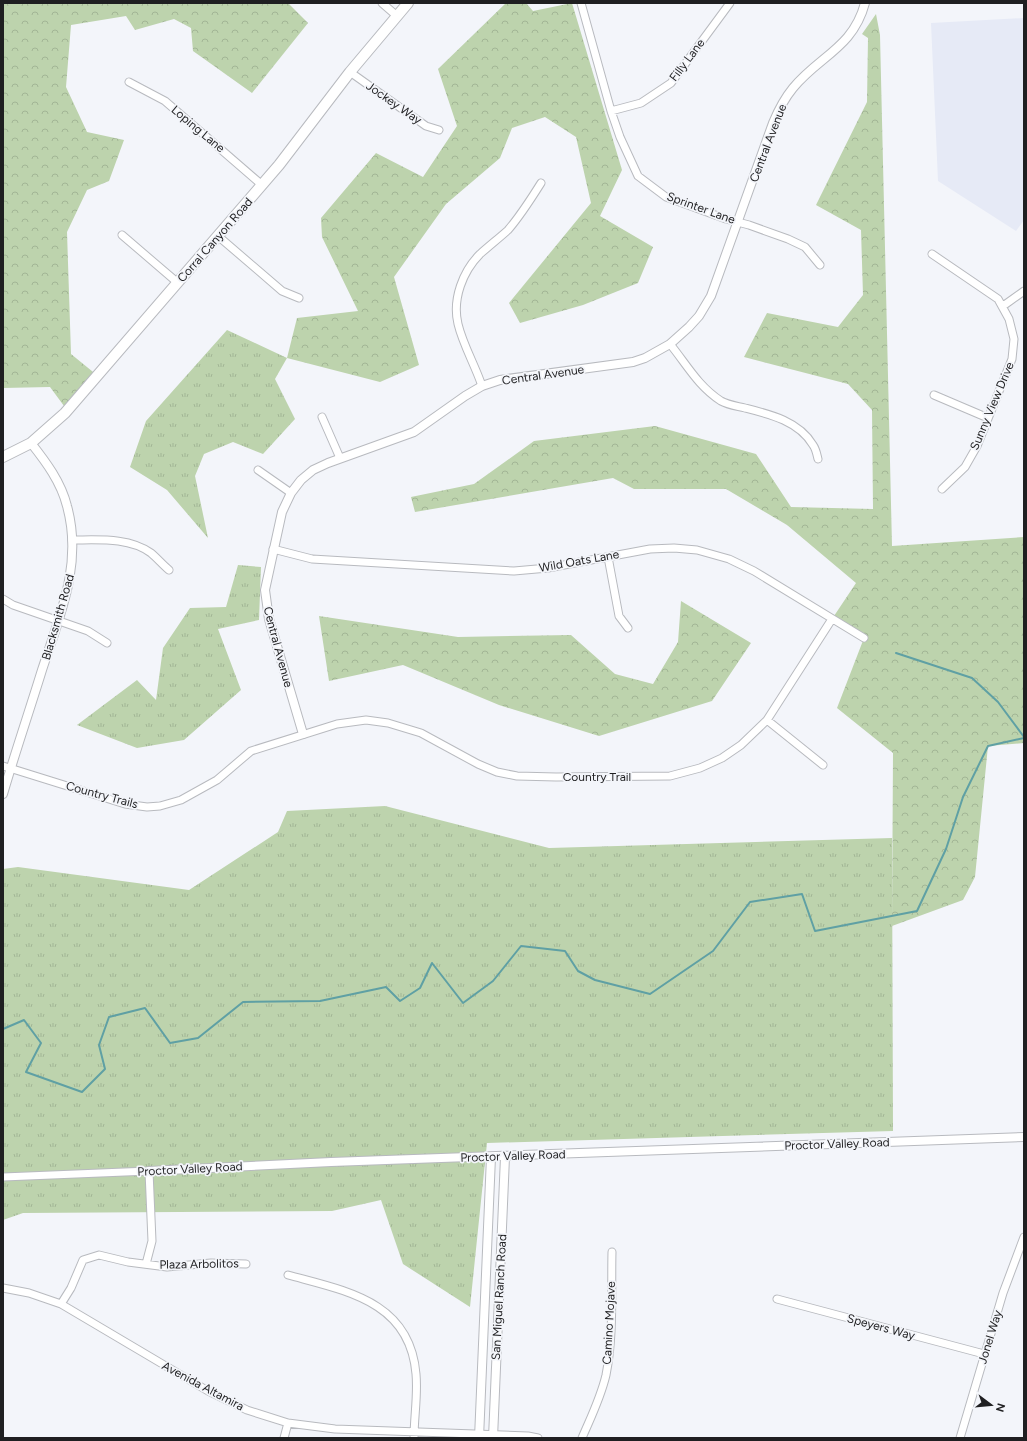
<svg xmlns="http://www.w3.org/2000/svg" width="1027" height="1441" viewBox="0 0 1027 1441" font-family="Figtree,sans-serif">
<style>
.built{fill:#e6eaf6}
.grass{fill:url(#grass-tufts)}
.park{fill:url(#park-crowns)}
.lines{fill:none;stroke-linecap:round;stroke-linejoin:round}
.stream{stroke:#5fa0a4;stroke-width:2}
.minor-casing{stroke:#b8babf;stroke-width:9}
.tertiary-casing{stroke:#b8babf;stroke-width:10}
.secondary-casing{stroke:#b8babf;stroke-width:12}
.minor{stroke:#fff;stroke-width:7}
.tertiary{stroke:#fff;stroke-width:8}
.secondary{stroke:#fff;stroke-width:10}
.labels{text-anchor:middle;dominant-baseline:central;stroke-width:3.5;stroke-linejoin:round;paint-order:stroke}
.street-label{font-size:12px;fill:#1f1f21;stroke:#f3f5fa}
</style>
<defs>
<pattern id="grass-tufts" width="24" height="20" patternUnits="userSpaceOnUse"><rect width="24" height="20" fill="#bdd3ad"/><path d="M3 7l-1-3M5 7V3M7 7l1-3M15 17l-1-3M17 17v-4M19 17l1-3" fill="none" stroke="#a2b595"/></pattern>
<pattern id="park-crowns" width="20" height="18" patternUnits="userSpaceOnUse"><rect width="20" height="18" fill="#bdd3ad"/><path d="M2 6a3 3 0 1 1 6 0M12 15a3 3 0 1 1 6 0" fill="none" stroke="#a2b595"/></pattern>
</defs>
<rect width="100%" height="100%" fill="#f3f5fa"/>
<path class="built" d="M1024 18V220L1016 231 938 181 931 23Z"/>
<path class="grass" d="M227 330 287 358 275 379 295 419 263 454 233 442 204 454 195 476 208 538 167 490 130 467 146 421Z
M238 565 261 567 259 620 218 629 241 690 184 740 137 748 77 725 137 680 156 700 163 648 190 608 226 607Z
M385 806 549 848 892 838 893 1131 487 1143 470 1307 403 1264 381 1200 332 1211 23 1213 3 1220V869L18 867 189 890 278 832 287 811Z"/>
<path class="park" d="M3 3H288L308 23 252 93 193 51 191 28 174 19 135 30 126 16 71 25 66 87 87 132 124 140 109 181 87 190 67 232 71 354 98 376 67 410 50 387 3 388Z
M506 3H526L533 11 572 3 622 170 600 216 653 247 638 283 583 305 520 323 509 303 591 203 576 137 545 117 512 128 500 158 446 204 394 277 419 365 380 382 287 358 297 318 358 311 322 237 321 218 376 153 423 177 457 126 438 69Z
M876 14 880 35 892 546 1024 537V743L988 746 975 877 963 900 892 926 893 753 837 708 864 638 832 619 856 583 787 525 726 489H634L613 478 415 512 411 497 474 484 534 441 655 426 756 454 791 507 873 509 872 410 848 384 744 357 767 313 838 327 863 295 861 230 816 205 867 102 868 38 862 34Z
M681 601 751 643 712 701 599 736 499 705 403 665 329 681 319 616 458 637 571 635 615 674 653 684 678 642Z"/>
<g class="lines">
<path class="stream" d="M896 653 972 678 998 702 1024 737
M3 1029 24 1020 41 1043 26 1072 82 1092 105 1069 99 1045 109 1017 145 1008 170 1043 198 1038 243 1002 320 1001 386 987 400 1001 420 988 432 963 463 1003 493 981 521 946 565 951 578 971 595 980 650 994 713 951 750 902 802 894 815 931 917 911 946 849 963 797 988 746 1024 738"/>
<g class="minor-casing">
<path id="minor" d="M382 3 397 16
M581 3 611 111 620 137 638 176 666 197 726 219 749 225 788 239 805 247 820 265
M350 72 426 126 439 130
M129 82 165 101 262 185
M611 111 641 103 671 83 730 3
M122 235 178 283
M218 236 282 291 299 298
M932 254 998 299 1009 319 1014 339 1012 359 977 446 965 467 942 489
M1003 306 1024 291
M670 344C687 365 698 386 721 401 728 405 737 406 745 408 769 414 799 421 813 445 816 449 817 455 818 459
M482 386C475 365 463 345 458 324 452 299 463 271 480 254 489 246 499 238 508 230 521 215 531 199 541 183
M934 395 988 418
M322 417 340 458
M258 470 291 493
M72 540C98 540 129 537 151 553 157 558 163 565 169 570
M273 549 312 559 514 571 548 568 650 549 674 548 697 550 729 559 754 571 864 638
M608 557 619 616 628 628
M3 599 13 605 88 631 107 643
M767 720 823 765
M3 766 125 804 147 807 160 806 181 800 217 780 251 751 337 724 366 720 388 723 421 733 478 764 497 772 517 776 556 777 670 776 700 768 722 758 741 745 767 720 832 619
M3 1177 149 1171 152 1241 146 1264
M288 1275C346 1291 410 1301 416 1374 418 1395 414 1417 414 1438
M3 1288 29 1293 61 1304 208 1391 247 1410 288 1423 335 1429 528 1436 538 1438
M777 1299 984 1354
M61 1304 71 1288 83 1260 99 1255 128 1262 167 1267 211 1263 246 1264
M284 1438 288 1423
M582 1438C591 1417 601 1397 606 1375 614 1335 611 1292 612 1252
M960 1438 1003 1293 1024 1237"/>
</g>
<g class="tertiary-casing">
<path id="tertiary" d="M303 734 269 619 265 590 282 512 291 493 301 480 313 470 328 463 414 432 465 396 482 386 500 380 633 362 645 358 670 344 689 327 699 316 711 296 773 123C778 111 784 99 793 88 819 56 853 48 865 3
M3 794C15 753 29 712 42 670 60 615 83 564 67 506 61 482 46 462 31 443
M149 1171 331 1162 1024 1137
M479 1438 491 1157
M493 1438 505 1157"/>
</g>
<g class="secondary-casing">
<path id="secondary" d="M3 457 31 443 65 413 279 165 350 72 408 3"/>
</g>
<use href="#minor" class="minor"/>
<use href="#tertiary" class="tertiary"/>
<use href="#secondary" class="secondary"/>
</g>
<g class="labels">
<g class="street-label">
<text transform="translate(687 60) rotate(-53)">Filly Lane</text>
<text transform="translate(394 103) rotate(35)">Jockey Way</text>
<text transform="translate(198 129) rotate(40)">Loping Lane</text>
<text transform="translate(768 143) rotate(-69)">Central Avenue</text>
<text transform="translate(701 208) rotate(20)">Sprinter Lane</text>
<text transform="translate(215 240) rotate(-49)">Corral Canyon Road</text>
<text transform="translate(543 375) rotate(-8)">Central Avenue</text>
<text transform="translate(992 406) rotate(-67)">Sunny View Drive</text>
<text transform="translate(579 561) rotate(-10)">Wild Oats Lane</text>
<text transform="translate(58 617) rotate(-74)">Blacksmith Road</text>
<text transform="translate(278 647) rotate(75)">Central Avenue</text>
<text x="597" y="777">Country Trail</text>
<text transform="translate(102 795) rotate(15)">Country Trails</text>
<text transform="translate(837 1144) rotate(-2)">Proctor Valley Road</text>
<text transform="translate(513 1156) rotate(-2)">Proctor Valley Road</text>
<text transform="translate(190 1169) rotate(-3)">Proctor Valley Road</text>
<text transform="translate(199 1264) rotate(-1)">Plaza Arbolitos</text>
<text transform="translate(499 1297) rotate(-87)">San Miguel Ranch Road</text>
<text transform="translate(609 1323) rotate(-87)">Camino Mojave</text>
<text transform="translate(881 1327) rotate(15)">Speyers Way</text>
<text transform="translate(990 1337) rotate(-73)">Jonel Way</text>
<text transform="translate(203 1386) rotate(28)">Avenida Altamira</text>
</g>
</g>
<rect width="1027" height="1441" fill="none" stroke="#1f1f21" stroke-width="8"/>
<g transform="translate(991 1405) rotate(106)" stroke="#f3f5fa" stroke-width="3" paint-order="stroke">
<path d="M0-3L7 15L0 10L-7 15Z" fill="#1f1f21"/>
<text y="-6" font-size="11" font-weight="bold" text-anchor="middle" fill="#1f1f21">N</text>
</g>
</svg>
